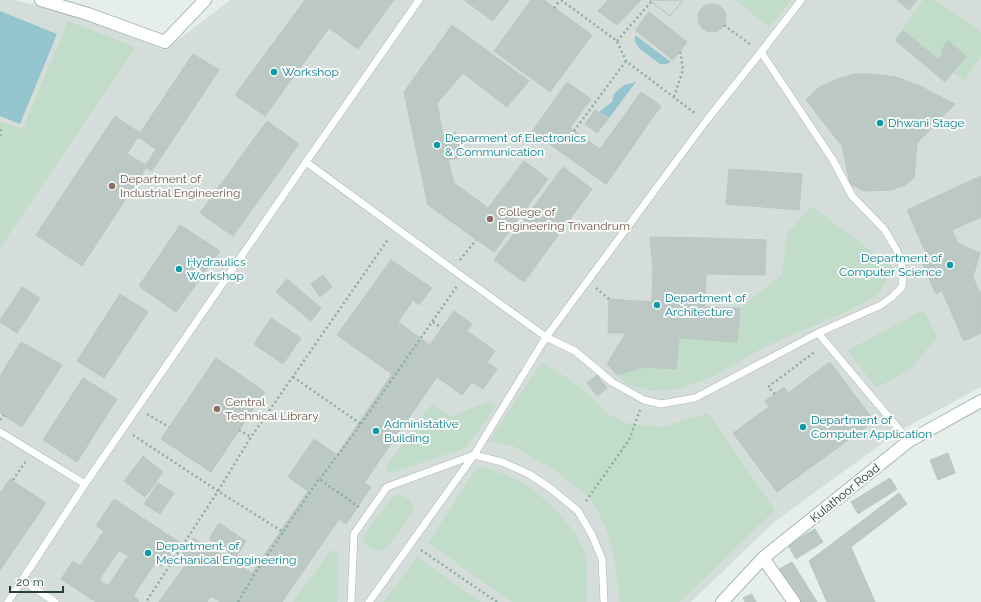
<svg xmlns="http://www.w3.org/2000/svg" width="981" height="602" viewBox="0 0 981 602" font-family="Raleway,sans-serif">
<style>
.built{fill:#d4ddd9}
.green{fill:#c1dcc9}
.water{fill:#94c4cd}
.building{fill:#bcc8c3;stroke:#b9c7c1;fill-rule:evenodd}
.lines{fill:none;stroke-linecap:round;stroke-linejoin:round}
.service-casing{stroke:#a9b6b1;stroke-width:8}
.minor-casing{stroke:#a9b6b1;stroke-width:14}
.secondary-casing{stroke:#a5b8b2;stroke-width:14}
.path{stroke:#8aaea3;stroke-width:2.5;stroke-dasharray:2 3;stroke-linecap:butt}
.service{stroke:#fff;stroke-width:7}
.minor{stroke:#fff;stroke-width:12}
.secondary{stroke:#fff;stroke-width:12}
.culture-dot{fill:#0f9aa8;stroke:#f7faf8;stroke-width:1.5}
.education-dot{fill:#8d6e63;stroke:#f7faf8;stroke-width:1.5}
.labels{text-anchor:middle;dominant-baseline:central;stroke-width:4;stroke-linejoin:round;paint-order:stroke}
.culture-label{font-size:12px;fill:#0d838f;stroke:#f7faf8;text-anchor:start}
.education-label{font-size:12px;fill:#785e54;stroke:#f7faf8;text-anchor:start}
.street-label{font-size:12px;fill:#263e38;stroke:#f7faf8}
</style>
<rect width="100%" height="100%" fill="#e6eeea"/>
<path class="built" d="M0 0H13L63 11 165 50 230 0H981V387L899 431 773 523 691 602H0Z"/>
<path class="green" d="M736 0H791L769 27Z
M923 0H935L981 32V57L964 80 899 34Z
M68 21 135 47 0 248V121L22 130Z
M811 206 893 267 879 294 850 310 766 346 711 377 679 389 653 391 628 385 617 375 644 367 676 369 679 338 737 342 740 308 782 275 787 234Z
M924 310 937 337 911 369 876 388 848 350Z
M542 362 572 381 590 396 605 412 625 423 663 427 708 413 775 510 679 602H620L615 562 609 536 600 516 589 497 555 470 513 446 489 441Z
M489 401 496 406 466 448 391 473 385 468 432 404 451 417Z
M478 466C492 470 506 474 519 481 543 494 581 531 586 559 588 572 587 589 586 602H512L428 543Z
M400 495C409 497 412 503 414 510L385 550C374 551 365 549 363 537L393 496Z
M331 550 338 553 337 602H293Z
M417 557 481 602H384Z"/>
<path class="water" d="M0 11 57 34 20 124 0 116Z
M635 35 671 62 666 64H660L640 49 635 42Z
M636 82 609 118 599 112 612 102 614 94 624 85Z"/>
<path class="building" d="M305 0H394L358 49 329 28 265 116 235 95Z
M464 0H509L493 21Z
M531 0H544L592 35 550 92 494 51Z
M608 0H641L617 25 598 11Z
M649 0H683L670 16Z
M649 0H683L670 16Z
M897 0H917L909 10Z
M698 18a14 14 0 1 1 28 0a14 14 0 1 1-28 0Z
M649 12 687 42 673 60 635 30Z
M452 25 529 81 507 107 463 73 437 103 443 135 456 132 463 157 448 160 454 183 488 208 524 161 548 179 494 252 428 205 404 92Z
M903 31 938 59 943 53 941 51 948 41 966 56 945 82 895 40Z
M193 54 219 70 152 171 146 168 82 266 36 235 115 116 140 133ZM138 137 156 149 146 165 127 154Z
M855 74H872L896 77 918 85 955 104 917 143 914 178 905 185 892 190 864 191 850 184 842 146 806 100 818 88 837 79Z
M567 82 591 99 570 128 600 149 641 92 661 106 606 184 532 132Z
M595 110 608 119 597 133 585 124Z
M267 121 299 144 233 236 200 213Z
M563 167 592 189 524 282 494 260Z
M729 169 802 174 799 210 726 204Z
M981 176V217L952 230 958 243 980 253 973 277 979 292 981 291V333L964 341 942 291 936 294 920 258 927 255 907 210Z
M180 225 220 251 176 312 139 286Z
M650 237 708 238 766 240 765 275 706 274 705 307 740 308 737 342 679 338 676 369 644 367 617 375 607 364 626 333H608L609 299 652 302 653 269Z
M391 260 432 288 419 305 413 300 398 322 430 345 454 311 472 324 467 331 495 351 487 362 497 369 483 389 472 382 462 395 437 377 364 483 371 487 346 524 339 519 282 602H220L211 596 207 602H159L188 561 181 556 193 538 252 573 308 491 288 477 314 439 337 455 392 374 337 335Z
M323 275 332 287 320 297 311 284Z
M287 279 321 308 311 321 276 292Z
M22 287 40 298 17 333 0 322V320Z
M120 294 148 312 104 378 77 361Z
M271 318 301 338 283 364 254 344Z
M21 342 62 365 22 427 0 413V376Z
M216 358 265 392 211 472 161 439Z
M830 362 874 421 777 492 733 433 769 407 765 401 784 387 788 393Z
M597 375 607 388 597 396 587 383Z
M83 378 117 399 77 462 43 440Z
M948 453 955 473 938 480 930 460Z
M143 456 163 472 145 497 124 481Z
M890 478 897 489 858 514 851 502Z
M10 479 46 503 0 570V493Z
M158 483 174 493 160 514 144 504Z
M899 493 907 504 851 547 875 602H827L809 561Z
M114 499 179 542 162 567 155 563 133 596 139 600 138 602H96L61 579 73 561 80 566 104 531 96 526ZM119 550 128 556 108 586 99 580Z
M219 523 246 541 236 557 209 539Z
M815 529 823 542 796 559 788 545Z
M792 562 817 602H793L774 572Z
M752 594 756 602H745L743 598Z"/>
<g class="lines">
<g class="service-casing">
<path id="service" d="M761 52 801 0
M306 162 463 277 546 337 575 351 612 382 644 400 661 404 695 398 818 333 881 305 892 297 902 287 903 277 902 265 896 249 884 229 852 196 833 160 761 52 706 121 546 337 474 455 369 602
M818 333 909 441
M0 432 85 484
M8 602 22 580
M55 602 22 580 85 484 306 162 419 0
M351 602 354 534 387 487 474 455 502 462 529 474 550 488 578 511 592 535 602 559 604 602"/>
</g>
<g class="minor-casing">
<path id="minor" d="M41 0 88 14 165 42 205 0
M763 558 794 602"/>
</g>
<g class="secondary-casing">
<path id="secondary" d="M722 602 763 558 909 441 981 401"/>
</g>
<path class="path" d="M561 0 617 41 626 61 696 114
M554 8 560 0
M724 25 751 45
M617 41 651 2
M674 97 683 70 680 50
M574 131 626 61
M0 136 1 127
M513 226 517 229
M460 260 476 240
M914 277 927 272
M596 288 609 299
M433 322 442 328
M293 377 361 424 320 479
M775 394 768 387 816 351
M147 414 169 427
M0 420 4 415
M361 424 457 286
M239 430 251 437
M133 435 218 491 146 602
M13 480 26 461
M586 501 629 440 640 410
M359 507 319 479 283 532 218 491 251 437 389 238
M421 550 497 602
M238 602 254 575 283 532"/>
<use href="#service" class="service"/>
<use href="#minor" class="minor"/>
<use href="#secondary" class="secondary"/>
</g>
<g class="culture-dot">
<circle cx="274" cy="72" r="4"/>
<circle cx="880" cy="123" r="4"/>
<circle cx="437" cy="145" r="4"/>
<circle cx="950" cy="265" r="4"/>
<circle cx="179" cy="269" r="4"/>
<circle cx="657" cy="305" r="4"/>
<circle cx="803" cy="427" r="4"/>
<circle cx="376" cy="431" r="4"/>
<circle cx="148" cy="553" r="4"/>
</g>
<g class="education-dot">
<circle cx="112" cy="186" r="4"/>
<circle cx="490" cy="219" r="4"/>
<circle cx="217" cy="409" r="4"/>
</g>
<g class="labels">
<g class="culture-label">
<text x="282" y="72">Workshop</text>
<text x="888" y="123">Dhwani Stage</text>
<text x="445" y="138">Deparment of Electronics<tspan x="445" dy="14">&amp; Communication</tspan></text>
<text x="942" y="258" text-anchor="end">Department of<tspan x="942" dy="14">Computer Science</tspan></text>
<text x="187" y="262">Hydraulics<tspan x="187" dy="14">Workshop</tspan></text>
<text x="665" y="298">Department of<tspan x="665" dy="14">Architecture</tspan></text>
<text x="811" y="420">Department of<tspan x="811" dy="14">Computer Application</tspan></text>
<text x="384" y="424">Administative<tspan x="384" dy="14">Building</tspan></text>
<text x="156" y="546">Department. of<tspan x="156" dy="14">Mechanical Enggineering</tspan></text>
</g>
<g class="education-label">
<text x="120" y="179">Department of<tspan x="120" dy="14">Industrial Engineering</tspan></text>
<text x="498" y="212">College of<tspan x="498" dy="14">Engineering Trivandrum</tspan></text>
<text x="225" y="402">Central<tspan x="225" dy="14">Technical Library</tspan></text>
</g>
<g class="street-label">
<text transform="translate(845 493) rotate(-39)">Kulathoor Road</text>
</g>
</g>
<path d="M10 586v6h53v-6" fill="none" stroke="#263e38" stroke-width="2"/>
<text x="16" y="586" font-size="12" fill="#263e38" stroke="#f7faf8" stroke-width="3" paint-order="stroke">20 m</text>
</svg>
